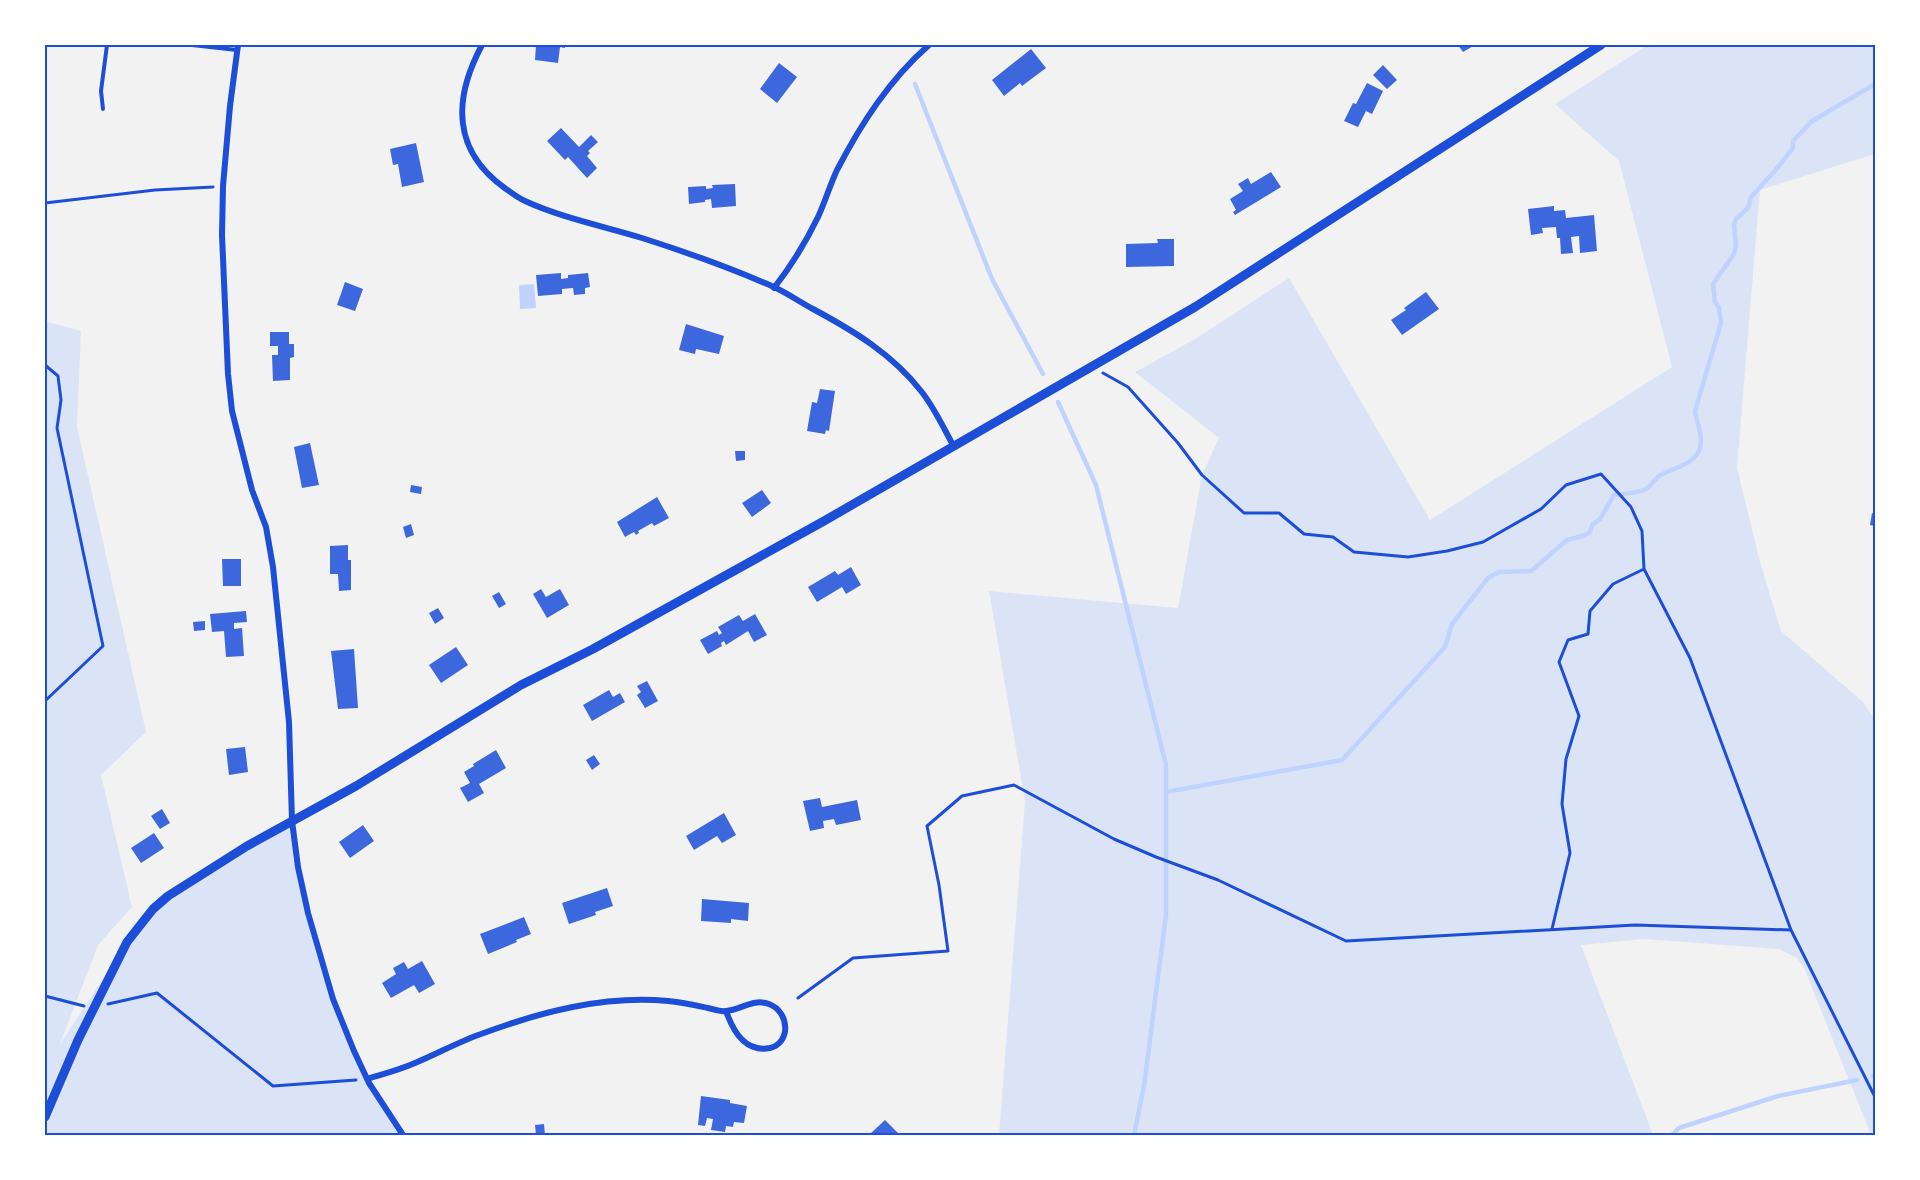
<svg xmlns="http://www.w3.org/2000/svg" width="1920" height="1180" viewBox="0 0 1920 1180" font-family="'IBM Plex Sans',sans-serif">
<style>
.green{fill:#dbe4f7}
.water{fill:#bfd3fe}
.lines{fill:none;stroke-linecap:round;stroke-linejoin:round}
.stream{stroke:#bfd3fe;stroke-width:4.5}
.building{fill:#3d67dc}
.path{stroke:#1d4ed8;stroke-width:3}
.service{stroke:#1d4ed8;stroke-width:4}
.minor{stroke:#1d4ed8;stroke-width:6}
.tertiary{stroke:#1d4ed8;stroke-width:9}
.neatline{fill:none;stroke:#1d4ed8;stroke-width:2}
</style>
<rect width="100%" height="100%" fill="#f2f2f2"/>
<path class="green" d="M1648 45H1875V154L1760 190 1737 468 1760 562 1781 631 1862 701 1875 719V1135H1871L1804 968 1797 958 1779 949 1643 939 1581 945 1653 1135H999L1025 801 989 591 1178 608 1202 475 1219 438 1135 372 1195 339 1289 278 1430 520 1672 367 1619 161 1555 104Z
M45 321 81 331 77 427 146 732 101 775 132 907 98 945 60 1044 127 942 168 896 292 821 308 913 354 1051 403 1135H45Z"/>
<path class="water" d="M534 284 536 308 520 309 519 285Z"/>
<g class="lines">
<path class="stream" d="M915 84 992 279 1043 374
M1058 402 1096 485 1166 765V915L1144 1086 1134 1135
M1166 792 1342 760 1445 647 1452 624 1488 578 1499 572 1531 571 1567 540 1583 536 1590 532 1592 525 1600 519 1614 495C1623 494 1638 493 1646 489 1651 486 1654 480 1659 476 1672 468 1695 465 1700 448 1703 434 1697 424 1695 411L1721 323 1719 308 1715 302 1713 284 1734 254 1736 246 1734 225 1736 219 1748 208 1751 197 1774 172 1793 148V141L1812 121 1875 84
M1873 1076H1875
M1672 1135 1679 1128 1778 1096 1857 1080"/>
</g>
<path class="building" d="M536 45H565V48L560 47 558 63 535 60Z
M1458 45H1475L1463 52Z
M1031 49 1046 68 1022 86 1020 83 1004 96 992 80Z
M779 63 797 77 777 103 760 89Z
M1383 65 1397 80 1387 89 1373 75Z
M1367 83 1383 91 1372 114 1366 111 1358 127 1344 121 1353 103 1356 104Z
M561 128 579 147 591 135 598 142 588 151 590 153 587 156 597 168 587 178 568 157 565 160 547 141Z
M416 143 424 182 402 187 398 164 393 165 390 149Z
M1271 172 1281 187 1235 215 1233 212 1236 210 1230 199 1243 191 1238 184 1248 178 1251 184Z
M735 184 736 206 712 208 711 199 705 200V202L689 204 688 187 706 186V189L713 188 712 185Z
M1554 206V211L1565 210 1566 218 1594 215 1597 251 1580 253 1579 236 1571 237 1573 253 1561 254 1560 238H1557L1556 227 1542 228 1543 233 1531 235 1528 209Z
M1157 239H1174V266L1126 267V244L1158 243Z
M561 273V279L568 278V275L588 273 590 287 585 288V294L574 295 573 288 562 289V294L538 296 536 275Z
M345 282 363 289 355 311 337 305Z
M1426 292 1439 309 1402 335 1391 320 1406 310 1404 308Z
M686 324 724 336 719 354 696 349 695 354 679 350Z
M270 332H289V344H294V357L290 358V380L273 381 272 355H278V346H270Z
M820 389 835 391 829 431 826 430 825 434 807 431 812 402 817 403Z
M310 443 319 485 302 488 294 447Z
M735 451H745V460L736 461Z
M411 485 422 487 421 494 410 492Z
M762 490 771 503 752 517 742 503Z
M657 497 669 518 654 526 652 523 638 531 639 533 636 535 634 532 625 537 617 522Z
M1872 513 1875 514V526L1870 525Z
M411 524 414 535 406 538 403 527Z
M348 545V560H351V590L339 591 338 574H330V546Z
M222 559H241V586H223Z
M851 567 861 585 846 594 842 587 817 602 808 587 835 571 838 575Z
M541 589 546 597 560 589 569 605 547 618 533 594Z
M499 592 506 604 499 608 492 596Z
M438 608 444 618 435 624 429 613Z
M246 611 247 622 234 623V629L242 628 244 656 226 657 224 631 212 632 210 614Z
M755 614 767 635 754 642 748 631 726 645 724 641 721 643 722 646 708 654 700 640 717 631 719 635 722 633 718 627 739 615 743 621Z
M205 621V630L194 631 193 622Z
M456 647 468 665 441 683 429 665Z
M354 649 358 708 338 709 331 651Z
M647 681 658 701 645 708 637 695 641 692 637 686Z
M609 690 613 697 620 693 625 702 592 721 583 705Z
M245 747 248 772 229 775 226 749Z
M496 750 506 768 479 784 484 793 468 802 460 788 470 783 464 772 474 766 473 764Z
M594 755 600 764 592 770 586 760Z
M820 798 822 807 857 800 861 820 836 825 834 819 823 821 824 828 810 831 803 801Z
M162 809 170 823 160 829 151 816Z
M724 813 736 835 722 843 717 836 694 850 686 836Z
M363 825 374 841 350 858 339 842Z
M154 833 164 848 141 863 131 848Z
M607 888 613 906 595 912 596 915 569 924 562 903Z
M702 899 749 903 748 921 731 919V923L701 921Z
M524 917 531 934 516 940 517 942 488 954 480 934Z
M422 961 435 984 419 993 414 985 391 998 382 983 396 974 393 968 404 962 408 969Z
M701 1096 730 1100V1103L747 1106 744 1123 734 1122 733 1127 726 1126 725 1132 711 1130 713 1119 707 1118 705 1126 698 1125Z
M885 1120 900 1135H869Z
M544 1124 545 1135H536L535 1125Z"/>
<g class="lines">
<path class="path" d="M45 203 155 190 213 187
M45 365 58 376 61 400 57 428 103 646 45 701
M1103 373 1128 387 1178 443 1202 475 1244 513H1279L1304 534 1333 537 1354 552 1408 557 1447 551 1483 542 1541 509 1566 485 1601 474 1631 507 1642 531 1644 569 1690 658 1791 930
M1552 929 1570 853 1562 804 1566 759 1579 716 1559 662 1568 640 1588 634 1590 611 1613 584 1644 569
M45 996 84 1006
M798 998 853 958 948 951 939 885 927 826 962 796 1014 785 1114 839 1156 857 1218 880 1346 941 1635 925 1791 930 1875 1097
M108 1004 157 993 273 1086 356 1080"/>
<path class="service" d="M192 45 237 50
M103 109 101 91 107 45"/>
<path class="minor" d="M238 45 230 106 223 186 222 235 228 374 232 411 252 490 266 527 273 567 289 722 292 821 298 867 308 913 333 999 354 1051 369 1083 403 1135
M482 45C453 99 452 151 506 189 512 193 518 198 525 201 562 218 603 226 642 238 686 252 731 268 774 287 787 293 800 302 813 309 854 331 892 354 921 391 934 407 943 427 953 445
M774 288C791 266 806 242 818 217 825 202 830 185 837 170 861 124 889 80 929 45
M367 1079C383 1074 399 1070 415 1063 437 1054 458 1042 481 1034 540 1012 604 995 668 1001 681 1002 694 1005 708 1008 713 1009 720 1012 726 1011 741 1010 753 998 769 1004 790 1012 791 1043 770 1048 745 1053 733 1031 726 1011"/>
<path class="tertiary" d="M45 1117 78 1040 127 942 153 909 168 896 247 846 356 786 521 685 593 649 824 521 1195 307 1601 45"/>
</g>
<rect width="1920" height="1180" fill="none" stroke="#ffffff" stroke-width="93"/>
<rect x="46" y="46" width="1828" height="1088" class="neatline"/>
</svg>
